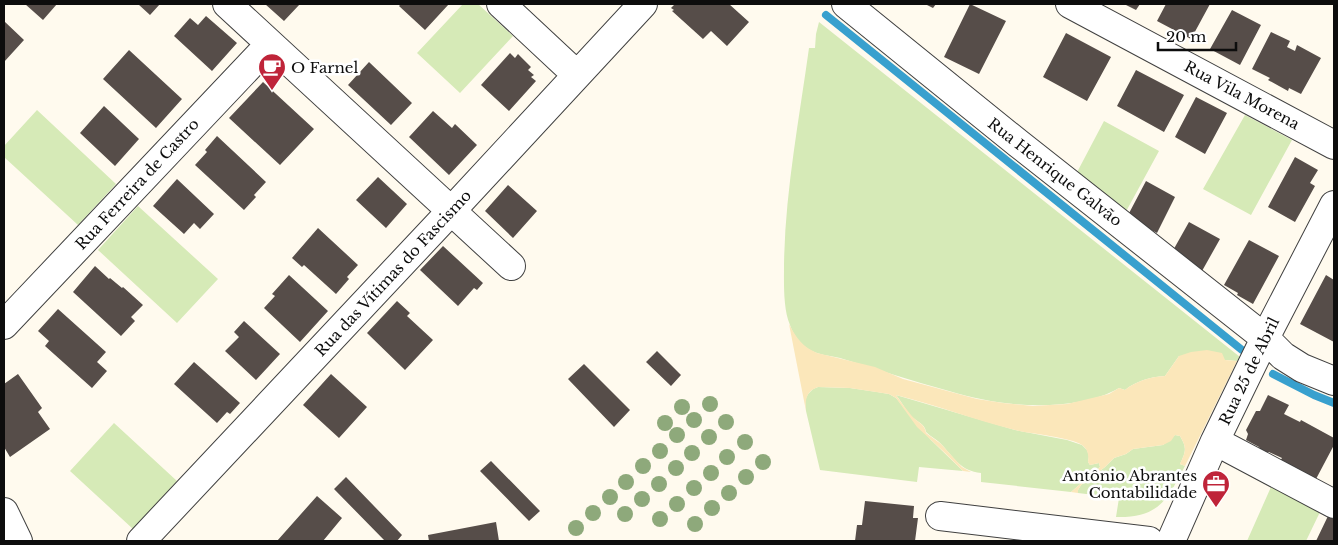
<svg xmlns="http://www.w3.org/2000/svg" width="1338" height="545" viewBox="0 0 1338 545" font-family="'Libre Baskerville',serif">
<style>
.green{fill:#d6eab7}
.sand{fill:#fbe7ba}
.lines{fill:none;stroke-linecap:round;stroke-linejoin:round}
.stream{stroke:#38a0ce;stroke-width:8}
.building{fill:#564d49}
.minor-casing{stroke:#404040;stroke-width:30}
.minor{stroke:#fff;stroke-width:28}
.tree{fill:#8ea97b}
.labels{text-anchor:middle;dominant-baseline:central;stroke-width:5;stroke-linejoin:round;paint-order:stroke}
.poi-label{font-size:15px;fill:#0d0d0d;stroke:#fff;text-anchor:start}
.street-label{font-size:15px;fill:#0d0d0d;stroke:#fff}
</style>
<rect width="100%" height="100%" fill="#fffaee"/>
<path class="green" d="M463 4H478L513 36 460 93 417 53Z
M819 22 1240 357 1237 361 1179 356 1165 376C1150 377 1136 381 1125 390L1119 388C1107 395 1096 398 1083 401 1038 410 993 404 949 391 912 381 877 369 840 358 827 355 813 355 802 344 797 339 792 332 790 325 783 309 784 283 784 265 785 193 799 120 809 48H815L816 34Z
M37 110 116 184 78 225 4 157V146Z
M1245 115 1292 140 1251 215 1203 189Z
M1104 121 1159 151 1123 217 1074 178Z
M138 206 218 279 177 323 98 250Z
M818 387 850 388 877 392 889 394 896 398 931 440 963 471 919 467 917 482 820 470 806 411 805 400 808 394 813 389Z
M896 395 1015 430 1067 440 1082 445 1087 450 1089 456 1088 462 1090 465 1099 463 1100 467 1071 492 981 482V473C961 471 955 459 942 445 938 440 931 437 926 432 925 423 916 422 910 415 905 409 901 401 896 395Z
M114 423 177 481 133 529 70 471Z
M1175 435 1180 436C1187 448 1186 451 1180 464L1185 466C1167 500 1159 518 1116 517L1119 498 1078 493V490L1081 485 1105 467 1114 458 1126 454 1133 449 1163 445Z
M1271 487 1320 512 1306 541H1247Z"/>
<path class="sand" d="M789 324C796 338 803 347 817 353L875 367 903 379 977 399 1003 403 1033 406 1067 404 1109 394 1119 388 1125 390C1136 381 1150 377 1165 376L1179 356 1191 352 1207 350 1222 353 1225 360 1237 361 1185 466 1180 464C1186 451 1187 448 1180 436L1175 435 1171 441 1163 445 1133 449 1126 454 1114 458 1105 467 1081 485 1078 490V493L1071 492 1100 467 1099 463 1090 465 1088 462C1089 456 1088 449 1082 445 1070 437 1031 434 1015 430 975 420 936 405 896 395 901 402 906 409 911 415 916 422 925 423 926 433L941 444 962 467 971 472 963 471 945 453 917 427 896 398 889 394 850 388 818 387C806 391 805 400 806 411Z"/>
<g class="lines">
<path class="stream" d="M826 15 1242 350
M1273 374 1314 395 1334 403"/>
</g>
<path class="building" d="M25 4H57L43 20Z
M138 4H160L150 15Z
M265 4H300L284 21Z
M401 4H449L425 30 399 6Z
M675 4H729L749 22 727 46 711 31 703 39 672 11 674 10 671 8Z
M925 4H936L933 8Z
M970 4 1006 21 979 74 944 57Z
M1124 4H1140L1136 10Z
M1166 4H1210L1191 39 1157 21Z
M1232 10 1261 25 1240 65 1210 49Z
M206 16 237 43 212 71 174 36 190 18 198 25Z
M4 21 24 40 4 62Z
M1271 32 1290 41 1287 47 1295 51 1297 45 1321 58 1301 94 1289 88 1288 91 1268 80 1270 78 1252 69Z
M1066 33 1111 57 1087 101 1043 77Z
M129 50 182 99 156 128 103 79Z
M510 53 515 58 518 54 531 67 528 70 534 75 531 77 536 81 509 111 481 85Z
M369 62 412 103 391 125 348 85Z
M1136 70 1184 95 1164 132 1117 106Z
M263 82 314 129 280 165 229 118Z
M1196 97 1227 113 1205 154 1175 137Z
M104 106 139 139 115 166 80 133Z
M433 111 452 128 455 124 477 145 449 175 409 137Z
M217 136 266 182 254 195 256 197 244 210 195 165 207 152 205 150Z
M1295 157 1318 170 1310 183 1315 186 1295 222 1268 207Z
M378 177 407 204 386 228 356 200Z
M177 179 214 214 200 229 194 223 184 234 153 206Z
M1146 181 1175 197 1157 233 1127 217Z
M508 185 537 211 513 238 485 211Z
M1189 222 1220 239 1202 271 1171 254Z
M318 228 358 265 347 277 349 279 336 294 304 265 302 267 292 258Z
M1249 240 1279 256 1253 304 1237 295 1238 293 1224 285Z
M443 246 483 283 477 290 474 288 458 306 420 270Z
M95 266 109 279 110 278 122 288 123 287 143 305 131 317 135 321 121 336 73 292Z
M289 275 328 311 300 342 264 308 275 296 272 294Z
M1326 275 1334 280V342L1300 324Z
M397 301 410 313 407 316 433 340 405 370 367 333Z
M58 309 106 352 97 362 107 371 92 388 45 346 49 341 38 331Z
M244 321 280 354 256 380 225 351 239 337 234 332Z
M657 351 681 375 671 386 646 362Z
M194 362 240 403 230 414 227 412 217 423 174 384Z
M584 364 630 410 614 427 568 379Z
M18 374 42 408 38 412 50 429 10 457 4 447V384Z
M331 374 367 407 339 438 303 405Z
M1268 395 1289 405 1284 414 1300 422 1301 420 1334 438V445L1316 479 1280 461 1282 458 1269 452H1266L1260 449 1259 447 1246 440 1248 434 1246 430 1256 411H1260Z
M491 461 540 511 529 521 480 471Z
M346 477 402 535 397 541H385L334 489Z
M317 496 342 518 323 541H277Z
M865 501 914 506 913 518H918L915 541H855L857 525H862Z
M1328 516 1334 519V541H1316Z
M496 522 499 541H429L428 535Z"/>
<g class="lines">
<g class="minor-casing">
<path id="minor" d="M227 4 511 266
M501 4 577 75
M846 4 1019 144 1265 338 1283 356 1302 368 1334 381
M1070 4 1334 145
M4 325 270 44
M1215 441 1334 504
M4 512 18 541
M940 516 1149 541
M141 541 452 210 643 4
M1171 541 1215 441 1265 338 1334 205"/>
</g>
<use href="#minor" class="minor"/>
</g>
<g class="tree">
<circle cx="710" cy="404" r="8"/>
<circle cx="682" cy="407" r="8"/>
<circle cx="694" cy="420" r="8"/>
<circle cx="726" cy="422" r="8"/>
<circle cx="665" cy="423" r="8"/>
<circle cx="677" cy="435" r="8"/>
<circle cx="709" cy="437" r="8"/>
<circle cx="745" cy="442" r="8"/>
<circle cx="660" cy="451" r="8"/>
<circle cx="692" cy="453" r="8"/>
<circle cx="727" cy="457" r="8"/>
<circle cx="763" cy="462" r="8"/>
<circle cx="643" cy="466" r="8"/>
<circle cx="676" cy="468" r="8"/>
<circle cx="711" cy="473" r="8"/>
<circle cx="746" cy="477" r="8"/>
<circle cx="626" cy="482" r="8"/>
<circle cx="659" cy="484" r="8"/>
<circle cx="694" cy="488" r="8"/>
<circle cx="729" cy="493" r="8"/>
<circle cx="610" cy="497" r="8"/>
<circle cx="642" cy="499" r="8"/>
<circle cx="677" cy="504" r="8"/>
<circle cx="712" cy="508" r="8"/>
<circle cx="593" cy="513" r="8"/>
<circle cx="625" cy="514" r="8"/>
<circle cx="660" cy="519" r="8"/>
<circle cx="695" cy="524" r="8"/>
<circle cx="576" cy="528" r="8"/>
</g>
<defs>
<g id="cafe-pin" transform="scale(1.4375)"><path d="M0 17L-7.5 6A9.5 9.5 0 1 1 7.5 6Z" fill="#bf2439" stroke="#fff"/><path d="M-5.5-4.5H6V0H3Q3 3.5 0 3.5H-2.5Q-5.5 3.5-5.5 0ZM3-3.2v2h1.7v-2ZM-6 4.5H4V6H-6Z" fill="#fff"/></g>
<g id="office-pin" transform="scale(1.4375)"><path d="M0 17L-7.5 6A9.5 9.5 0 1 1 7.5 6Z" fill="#bf2439" stroke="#fff"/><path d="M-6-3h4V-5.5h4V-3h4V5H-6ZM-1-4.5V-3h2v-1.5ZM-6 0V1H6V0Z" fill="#fff"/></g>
</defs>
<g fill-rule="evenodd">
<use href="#cafe-pin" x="272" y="67"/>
<use href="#office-pin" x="1216" y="484"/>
</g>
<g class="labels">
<g class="poi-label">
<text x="291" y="67">O Farnel</text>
<text x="1197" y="475" text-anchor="end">Antônio Abrantes<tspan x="1197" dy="17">Contabilidade</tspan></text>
</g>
<g class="street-label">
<text transform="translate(1242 95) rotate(28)">Rua Vila Morena</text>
<text transform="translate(1055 172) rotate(38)">Rua Henrique Galvão</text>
<text transform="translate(137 184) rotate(-47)">Rua Ferreira de Castro</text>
<text transform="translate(393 273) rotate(-47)">Rua das Vítimas do Fascismo</text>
<text transform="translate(1249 371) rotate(-64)">Rua 25 de Abril</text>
</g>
</g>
<rect width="1338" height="545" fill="none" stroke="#0d0d0d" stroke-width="10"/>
<path d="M1158 42v8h78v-8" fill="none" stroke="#0d0d0d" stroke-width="2.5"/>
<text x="1166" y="42" font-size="15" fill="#0d0d0d" stroke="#ffffff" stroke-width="4" paint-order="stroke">20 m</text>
</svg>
